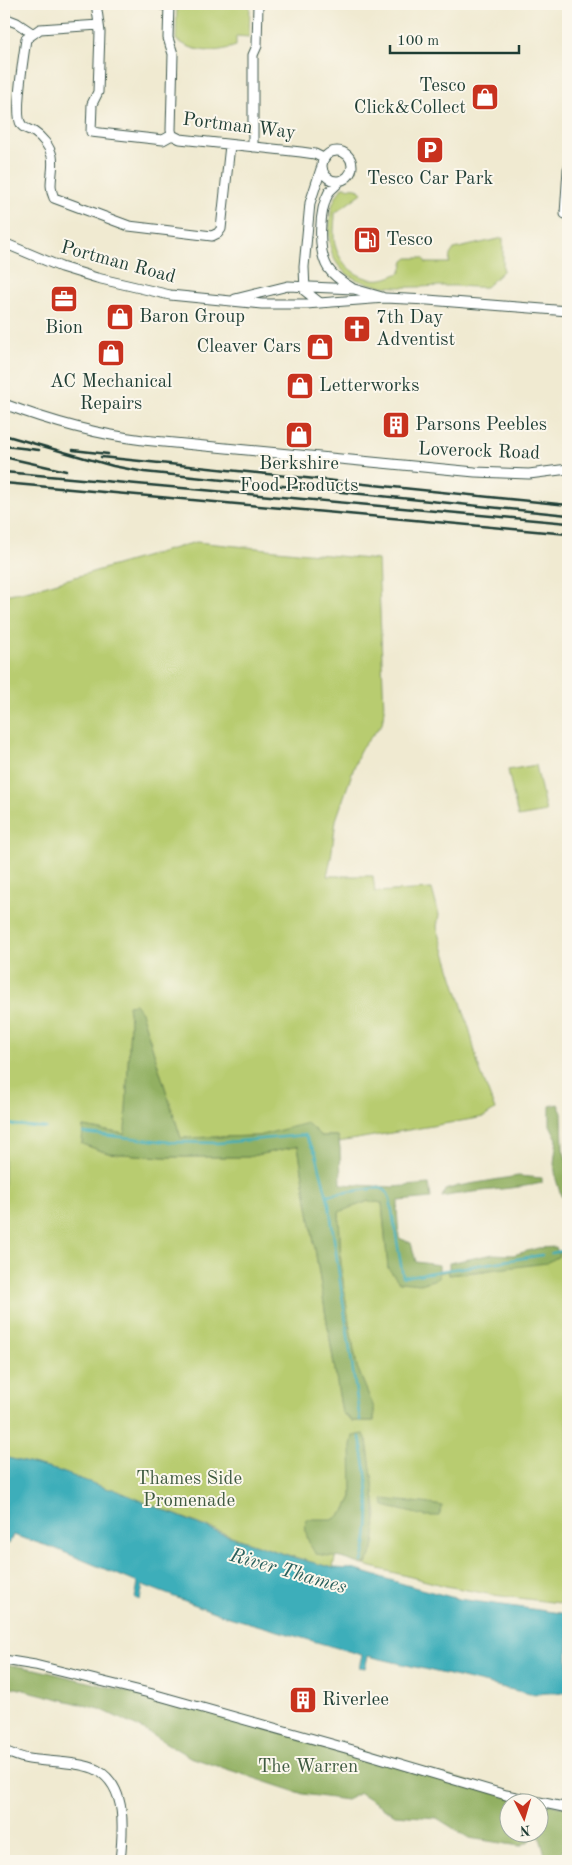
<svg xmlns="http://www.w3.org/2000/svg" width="572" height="1865" viewBox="0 0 572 1865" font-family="'Old Standard TT',serif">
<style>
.green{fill:#b8cc70;stroke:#6c8452}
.forest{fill:#92b062;stroke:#58764b;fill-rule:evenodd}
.water{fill:#3eaeba;stroke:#2e7677}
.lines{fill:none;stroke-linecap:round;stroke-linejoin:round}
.stream{stroke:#3eaeba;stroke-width:2.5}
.minor-casing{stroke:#3e574c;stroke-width:11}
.minor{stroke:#fff;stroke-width:9}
.rail{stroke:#1f3d34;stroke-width:2.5}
.labels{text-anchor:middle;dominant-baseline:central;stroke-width:4;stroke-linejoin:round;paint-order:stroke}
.poi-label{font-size:19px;fill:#1f3d34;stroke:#fbf7ec;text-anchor:start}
.street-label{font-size:19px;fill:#1f3d34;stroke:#fbf7ec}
.park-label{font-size:19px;fill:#3e5a40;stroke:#fbf7ec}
.water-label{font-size:20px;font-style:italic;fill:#285f5c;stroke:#fbf7ec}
</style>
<rect width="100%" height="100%" fill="#fbf7ec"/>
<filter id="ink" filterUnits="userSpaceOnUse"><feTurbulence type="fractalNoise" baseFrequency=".02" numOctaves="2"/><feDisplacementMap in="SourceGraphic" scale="10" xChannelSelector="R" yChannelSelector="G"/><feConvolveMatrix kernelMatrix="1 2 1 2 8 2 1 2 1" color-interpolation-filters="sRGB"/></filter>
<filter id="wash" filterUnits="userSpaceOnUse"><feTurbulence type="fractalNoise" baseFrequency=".0096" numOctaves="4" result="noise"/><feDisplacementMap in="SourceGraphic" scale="20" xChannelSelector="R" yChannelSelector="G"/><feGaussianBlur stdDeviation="1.12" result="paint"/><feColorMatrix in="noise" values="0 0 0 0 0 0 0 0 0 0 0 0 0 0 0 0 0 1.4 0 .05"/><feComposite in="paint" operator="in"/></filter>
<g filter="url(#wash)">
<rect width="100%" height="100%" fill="#f0ead1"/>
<path class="green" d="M177 4H250L249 37 236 36V46C219 52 203 53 187 46 183 44 180 42 176 40Z
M343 187 357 188 362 193 335 213C335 223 332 238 336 248 342 267 361 282 382 279 388 278 395 275 401 272L404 261 408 258H423L426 263H449L450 255 454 249 503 238V271L486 287C472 288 458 285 444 286 400 287 329 297 329 233 330 214 330 202 343 187Z
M196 542 378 560 384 711 382 724 360 750 336 820 331 858 327 876H373L375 892 432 889 439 915 437 927 470 1031 478 1065 495 1110 484 1117 339 1142 338 1136H320L307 1124 258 1136 181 1138 141 1012 129 1006 130 1022 125 1134 83 1127 82 1144 108 1153 163 1157H248L298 1146 342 1413 353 1421H374V1409L357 1367 349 1322 341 1267 339 1211 369 1201 382 1203 388 1268 439 1278V1273L449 1271V1275L485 1271 558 1256V1253L568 1251V1604L493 1595 446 1586 364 1565 367 1563 377 1515 367 1441 353 1482 352 1497 345 1511 333 1568C257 1548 185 1519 113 1489H108L59 1471 4 1457V595L30 590Z
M536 765 546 812 518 817 508 770Z"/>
<path class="forest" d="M135 1004 141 1012 181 1138 258 1136 307 1123 321 1136H338L340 1148 341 1184 393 1187 429 1184 431 1198 399 1201 397 1209 399 1238 411 1243 416 1262 439 1265V1278L421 1284 399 1282 388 1268 382 1203 369 1201 339 1212 341 1267 349 1322 357 1367 374 1408V1421H353L342 1413 298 1146 248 1157H163L108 1153 82 1144 83 1127 125 1134 130 1022 128 1005Z
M558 1104 562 1113 563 1149 568 1164V1198L561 1196 556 1179 554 1163 557 1139 550 1125V1106Z
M518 1176 542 1178V1183C509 1190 475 1190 442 1197L445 1190 458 1186Z
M556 1247 559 1256 547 1263 449 1275V1263L493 1254 513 1255 538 1248Z
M364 1434 367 1441C370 1464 387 1553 363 1565L341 1558 316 1554C308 1544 304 1532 306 1519H334L345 1511 352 1497 351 1445 353 1436Z
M383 1499C403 1502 423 1502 443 1506L439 1516H425L384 1506Z
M4 1664 35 1669 175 1703 568 1808V1855L563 1850 552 1861H547L539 1835 520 1846 469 1838 437 1818 395 1815 360 1793 346 1800 303 1794 190 1757 144 1730 100 1709 4 1685ZM510 1802H540V1832H510Z"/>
<path class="water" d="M4 1457 59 1471 108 1489H113L214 1531 296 1558 333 1568 353 1569 417 1588 459 1599 568 1614V1692L530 1694 368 1656 365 1668 359 1667 362 1655 222 1615 143 1585 140 1600 135 1598 138 1583 54 1548 13 1535 9 1544 4 1542 5 1533 4 1532Z"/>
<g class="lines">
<path class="stream" d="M4 1124 46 1128
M83 1133 170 1142 218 1143 305 1135 316 1154 329 1204 360 1420
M327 1195 376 1188C385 1188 387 1191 390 1199L403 1277 542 1255
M551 1253 568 1250
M360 1437C368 1479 374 1520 362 1562"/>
</g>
</g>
<g filter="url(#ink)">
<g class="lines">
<g class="minor-casing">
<path id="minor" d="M157 4 169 6
M169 4 168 38 173 54 171 130 172 135
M97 10 100 32 98 92 92 104 91 132 163 140 172 135 180 139 301 152 315 154 323 158
M4 18 17 23 32 33
M99 25 40 29 26 39C24 54 14 114 21 124 23 129 29 129 34 132 42 137 50 147 52 156 55 172 47 183 54 198L129 226 212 236 218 233 221 229 230 145
M253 147V55L257 46 258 4
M322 166a15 15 0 1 1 30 0a15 15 0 1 1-30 0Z
M340 181C337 185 332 188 329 192 319 210 317 250 328 268 333 276 344 283 352 288
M565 214 568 169
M4 243 61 267 97 278 170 295 262 304H306L385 298 428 300 568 311
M235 299 288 286 354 289 382 297
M319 302 305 291 304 267 310 203 321 169
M4 404C49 421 94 434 143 440L475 472 529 474 568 469
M4 1660 35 1665 149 1693 360 1752 506 1795 568 1808
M4 1751C12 1754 21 1758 29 1759 47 1762 83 1762 97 1770 128 1787 123 1832 120 1861"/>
</g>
<use href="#minor" class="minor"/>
<path class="rail" d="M4 435 113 466 144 472 568 515
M4 446 39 450
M73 450 108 454
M4 457 66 471
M101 457 568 505
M4 472 568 523
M4 483 568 534"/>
</g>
</g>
<defs>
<g id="shop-square" transform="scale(1.4375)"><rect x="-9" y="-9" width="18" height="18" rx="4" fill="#c8321e" stroke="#fbf7ec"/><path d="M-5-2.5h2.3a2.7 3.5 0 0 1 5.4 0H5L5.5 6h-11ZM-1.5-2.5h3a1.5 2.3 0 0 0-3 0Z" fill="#fff"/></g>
<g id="parking-square" transform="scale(1.4375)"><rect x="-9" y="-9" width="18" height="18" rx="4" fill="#c8321e" stroke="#fbf7ec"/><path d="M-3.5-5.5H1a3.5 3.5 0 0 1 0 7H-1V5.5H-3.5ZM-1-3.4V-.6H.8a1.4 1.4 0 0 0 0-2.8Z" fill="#fff"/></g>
<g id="fuel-square" transform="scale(1.4375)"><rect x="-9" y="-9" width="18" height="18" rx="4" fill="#c8321e" stroke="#fbf7ec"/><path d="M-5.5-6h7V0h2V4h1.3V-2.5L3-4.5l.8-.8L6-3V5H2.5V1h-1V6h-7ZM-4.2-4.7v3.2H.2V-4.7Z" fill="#fff"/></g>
<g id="office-square" transform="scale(1.4375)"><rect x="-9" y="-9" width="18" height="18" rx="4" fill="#c8321e" stroke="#fbf7ec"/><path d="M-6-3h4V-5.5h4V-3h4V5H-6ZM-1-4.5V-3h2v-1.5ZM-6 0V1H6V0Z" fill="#fff"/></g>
<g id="church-square" transform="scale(1.4375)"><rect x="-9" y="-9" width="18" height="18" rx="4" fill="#c8321e" stroke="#fbf7ec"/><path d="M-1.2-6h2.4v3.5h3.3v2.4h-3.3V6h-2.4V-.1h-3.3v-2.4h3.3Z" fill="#fff"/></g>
<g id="building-square" transform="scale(1.4375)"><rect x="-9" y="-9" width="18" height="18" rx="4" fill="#c8321e" stroke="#fbf7ec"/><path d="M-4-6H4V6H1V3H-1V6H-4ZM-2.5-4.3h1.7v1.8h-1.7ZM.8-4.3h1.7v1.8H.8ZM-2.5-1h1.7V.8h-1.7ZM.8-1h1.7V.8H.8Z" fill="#fff"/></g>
</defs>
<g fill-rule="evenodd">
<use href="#shop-square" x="485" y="97"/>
<use href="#parking-square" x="430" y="150"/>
<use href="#fuel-square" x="367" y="240"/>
<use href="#office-square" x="64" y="299"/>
<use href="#shop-square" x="120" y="317"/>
<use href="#church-square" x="357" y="329"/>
<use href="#shop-square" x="320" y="347"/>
<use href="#shop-square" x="111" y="353"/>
<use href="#shop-square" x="300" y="386"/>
<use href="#building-square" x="396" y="425"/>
<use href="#shop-square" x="299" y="435"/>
<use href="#building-square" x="303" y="1700"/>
</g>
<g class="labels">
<g class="poi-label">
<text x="466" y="86" text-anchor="end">Tesco<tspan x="466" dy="22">Click&amp;Collect</tspan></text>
<text x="430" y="179" text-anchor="middle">Tesco Car Park</text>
<text x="386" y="240">Tesco</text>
<text x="139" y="317">Baron Group</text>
<text x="376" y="318">7th Day<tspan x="376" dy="22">Adventist</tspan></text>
<text x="64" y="328" text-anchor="middle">Bion</text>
<text x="301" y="347" text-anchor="end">Cleaver Cars</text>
<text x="111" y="382" text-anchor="middle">AC Mechanical<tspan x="111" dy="22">Repairs</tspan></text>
<text x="319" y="386">Letterworks</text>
<text x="415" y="425">Parsons Peebles</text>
<text x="299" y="464" text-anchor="middle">Berkshire<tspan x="299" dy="22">Food Products</tspan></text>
<text x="322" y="1700">Riverlee</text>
</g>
<g class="street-label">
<text transform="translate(239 127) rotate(7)">Portman Way</text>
<text transform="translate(118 263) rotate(15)">Portman Road</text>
<text transform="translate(479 452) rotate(2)">Loverock Road</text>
</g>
<g class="park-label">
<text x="189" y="1479">Thames Side<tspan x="189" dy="22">Promenade</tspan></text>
<text x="308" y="1767">The Warren</text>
</g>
<g class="water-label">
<text transform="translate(288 1572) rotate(16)">River Thames</text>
</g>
</g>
<rect width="572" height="1865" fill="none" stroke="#fbf7ec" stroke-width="20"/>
<g transform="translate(524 1818) rotate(175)"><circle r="24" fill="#fbf7ec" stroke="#a3ada2"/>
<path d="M0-4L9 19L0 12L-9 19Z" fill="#c8321e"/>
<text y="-8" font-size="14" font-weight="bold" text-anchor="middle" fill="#1f3d34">N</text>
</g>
<path d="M390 45v8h129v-8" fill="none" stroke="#1f3d34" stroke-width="2.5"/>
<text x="397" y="45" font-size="15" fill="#1f3d34" stroke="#fbf7ec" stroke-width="4" paint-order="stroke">100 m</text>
</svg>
